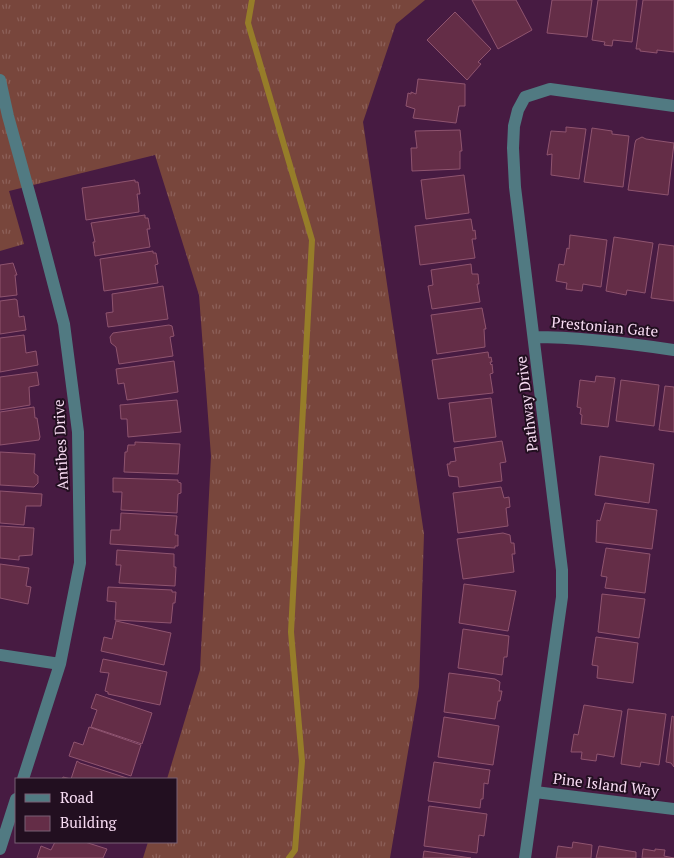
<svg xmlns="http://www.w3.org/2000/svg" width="674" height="858" viewBox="0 0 674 858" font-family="'PT Serif',serif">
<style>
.grass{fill:url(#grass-tufts)}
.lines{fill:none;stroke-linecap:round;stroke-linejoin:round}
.stream{stroke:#967d29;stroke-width:6}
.building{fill:#642d47;stroke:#8f546f}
.minor{stroke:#517a82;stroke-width:12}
.labels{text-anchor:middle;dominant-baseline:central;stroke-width:4;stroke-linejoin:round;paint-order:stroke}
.street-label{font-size:15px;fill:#f9ddf4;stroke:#220f20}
</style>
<defs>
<pattern id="grass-tufts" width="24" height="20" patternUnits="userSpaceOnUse" patternTransform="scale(1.25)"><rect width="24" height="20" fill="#78463c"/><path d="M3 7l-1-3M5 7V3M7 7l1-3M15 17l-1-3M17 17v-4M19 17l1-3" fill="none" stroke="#8c6059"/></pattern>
</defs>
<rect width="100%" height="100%" fill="#471b42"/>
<path class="grass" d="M0 0H425L396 24 363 122 424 534 419 687 390 858H143L148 842H176V779H167L200 670 211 456 199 295 155 155 9 191 24 244 0 251Z"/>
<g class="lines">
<path class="stream" d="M252 0 248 23 312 240 291 632 302 761 295 850 289 858"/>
</g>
<path class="building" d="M472 0H516L532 30 498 49Z
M552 0H592L587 37 547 33Z
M598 0H637L632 42 613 40 612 46 604 45 605 42 592 40Z
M643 0H674V52L657 50V53L640 51V49H636Z
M455 12 491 49 478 62 481 64 467 80 427 40Z
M418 79 465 84V106H459L456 123 413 118 415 109 406 106 408 93 411 94V92L416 94Z
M566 127 586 129 579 179 551 175 552 154 547 155 551 131 566 132Z
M592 128 612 131V134L629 136 623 187 584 182Z
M460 130 462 151H460V169L412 171 411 148H417L415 131Z
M642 137 646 139 674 143 668 195 628 190 635 143 636 140Z
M464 175 469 213 426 219 421 180Z
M135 180V182H138L140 194H137L138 201 139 212 86 220 82 188Z
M145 215V218H148L150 229H147L150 247 95 256 93 242H95L91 223Z
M471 219 473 231 475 230 476 239H472L475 258 420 265 415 226Z
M570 235 607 240 601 287 583 284 582 291 566 289 567 283 556 281 559 264 564 265 567 248 569 249Z
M614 237 653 243 645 293 627 290 626 295 606 291Z
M659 244 674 246V301L651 298Z
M153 251V253H156L158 264 155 265 158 283 104 291 100 259Z
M13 263 17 275H15L17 295 0 297V265Z
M471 264 472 274H478L479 284H477L480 302 432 309 428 286 433 285 431 270Z
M163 286 168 319 108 327 106 313 113 312 112 294Z
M15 299 17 300 19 317 24 316 26 330 0 334V301Z
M482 308 486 329H484L485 347 437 354 431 315Z
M169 325 172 326 174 336 170 337 173 356 119 364 116 347 111 343 110 337 113 333Z
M24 335 26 353 36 351 38 365 0 372V338Z
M488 352 489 358 491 357 492 362H490L491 365 492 364 493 373 490 374 493 393 438 399 432 360Z
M174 361 178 392 127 400 124 383 118 384 116 369Z
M37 372 39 385 29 387 30 405 0 410V377Z
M596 376 615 378 608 427 581 424 582 415 580 414 581 408 577 407 580 380 595 382Z
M621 380 659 385 654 426 616 421Z
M665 386 674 387V432L659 430Z
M491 398 496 437 454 442 449 403Z
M177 400 181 432 128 437 127 419H121L120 405Z
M34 407 35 418H37L40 437 39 440 0 445V412Z
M502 441 506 462 500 463 502 481 459 487 458 477 449 476 447 464H450V462L456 461 454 448Z
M135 442 180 444 178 474 124 472 125 452H127L128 445H135Z
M0 452 35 454 34 473 38 476V483L34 487 0 485Z
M600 456 654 464 649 503 595 495Z
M113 478 178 480V482L181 483V493L178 494 177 513 121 510 122 492H113Z
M501 487 504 498 509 497 510 507 506 508 508 526 458 533 453 493Z
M0 491 42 494 41 506H26L24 525 0 523Z
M605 503 657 510 652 549 596 542 597 520 600 521Z
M121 513 177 516 175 535H178V546H175V548L110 544 111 530H120Z
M0 526 34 528 32 555 19 556V560L0 558Z
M503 533 510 535 511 543H514L515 554H512L514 572 463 579 457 539Z
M606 548 650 554 645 593 605 588 607 577 601 576Z
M117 550 174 554V567H176L175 586 119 583 121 565H116Z
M0 564 29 568 26 586 31 587 28 604 0 598Z
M464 584 516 591 508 631 459 623Z
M108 587 172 590V592H176L175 603H173L171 623 115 620 116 602 107 601Z
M602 594 645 599 639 638 598 632Z
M116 621 171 633 164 665 101 651 104 637 112 639Z
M463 629 509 636 507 657H504L502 675 458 668Z
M596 637 638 643 633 683 597 678 598 666 592 665Z
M103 659 167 672 160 705 108 694V692L105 691 109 673 100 672Z
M449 673 495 679 500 682 499 691H502L500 701H498L495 719 444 712Z
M96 694 152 713 142 744 91 727 97 710 91 708Z
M584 705 622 711 614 757 597 754 596 761 581 759 582 752H571L574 734 578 735Z
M628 709 666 714 659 765 641 762 640 767 621 764Z
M672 716 674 717V767L671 763 666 762Z
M444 717 499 726 493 765 438 757Z
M89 727 141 745 131 776 69 756 74 742 83 745Z
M77 761 80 763 130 779H62L63 777 71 779Z
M434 762 490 770 488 784 484 783 483 799H481L480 808 428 801Z
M429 806 487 814 484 836 479 835 477 853 424 846Z
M55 842H85L107 849 103 858H37L41 846 51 850Z
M573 842 592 845 591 858H556L558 846 572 848Z
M599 846 636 852V858H596Z
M643 849 655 851V849L665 850 664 856 674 858H642Z
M424 851 471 858H423Z"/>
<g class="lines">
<path class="minor" d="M0 80 8 116 37 221 64 324 78 432 80 563 60 664 23 779
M534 337C581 337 627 343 674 350
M0 655 60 664
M535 792 674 809
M0 849 16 799
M525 858 562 597V570L515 187 513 148 514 126 518 110 525 97 550 89 674 106"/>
</g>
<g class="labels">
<g class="street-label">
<text transform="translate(605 326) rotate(5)">Prestonian Gate</text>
<text transform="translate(526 404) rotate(-97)">Pathway Drive</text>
<text transform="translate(60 445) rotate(-93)">Antibes Drive</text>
<text transform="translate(606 784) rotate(7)">Pine Island Way</text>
</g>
</g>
<rect x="15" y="778" width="162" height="65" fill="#220f20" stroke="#786175"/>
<rect x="25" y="794" width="25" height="8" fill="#517a82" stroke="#786175"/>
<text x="60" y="803" font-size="15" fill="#f9ddf4">Road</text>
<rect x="25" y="816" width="25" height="15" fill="#642d47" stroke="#786175"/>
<text x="60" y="828" font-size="15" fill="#f9ddf4">Building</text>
</svg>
